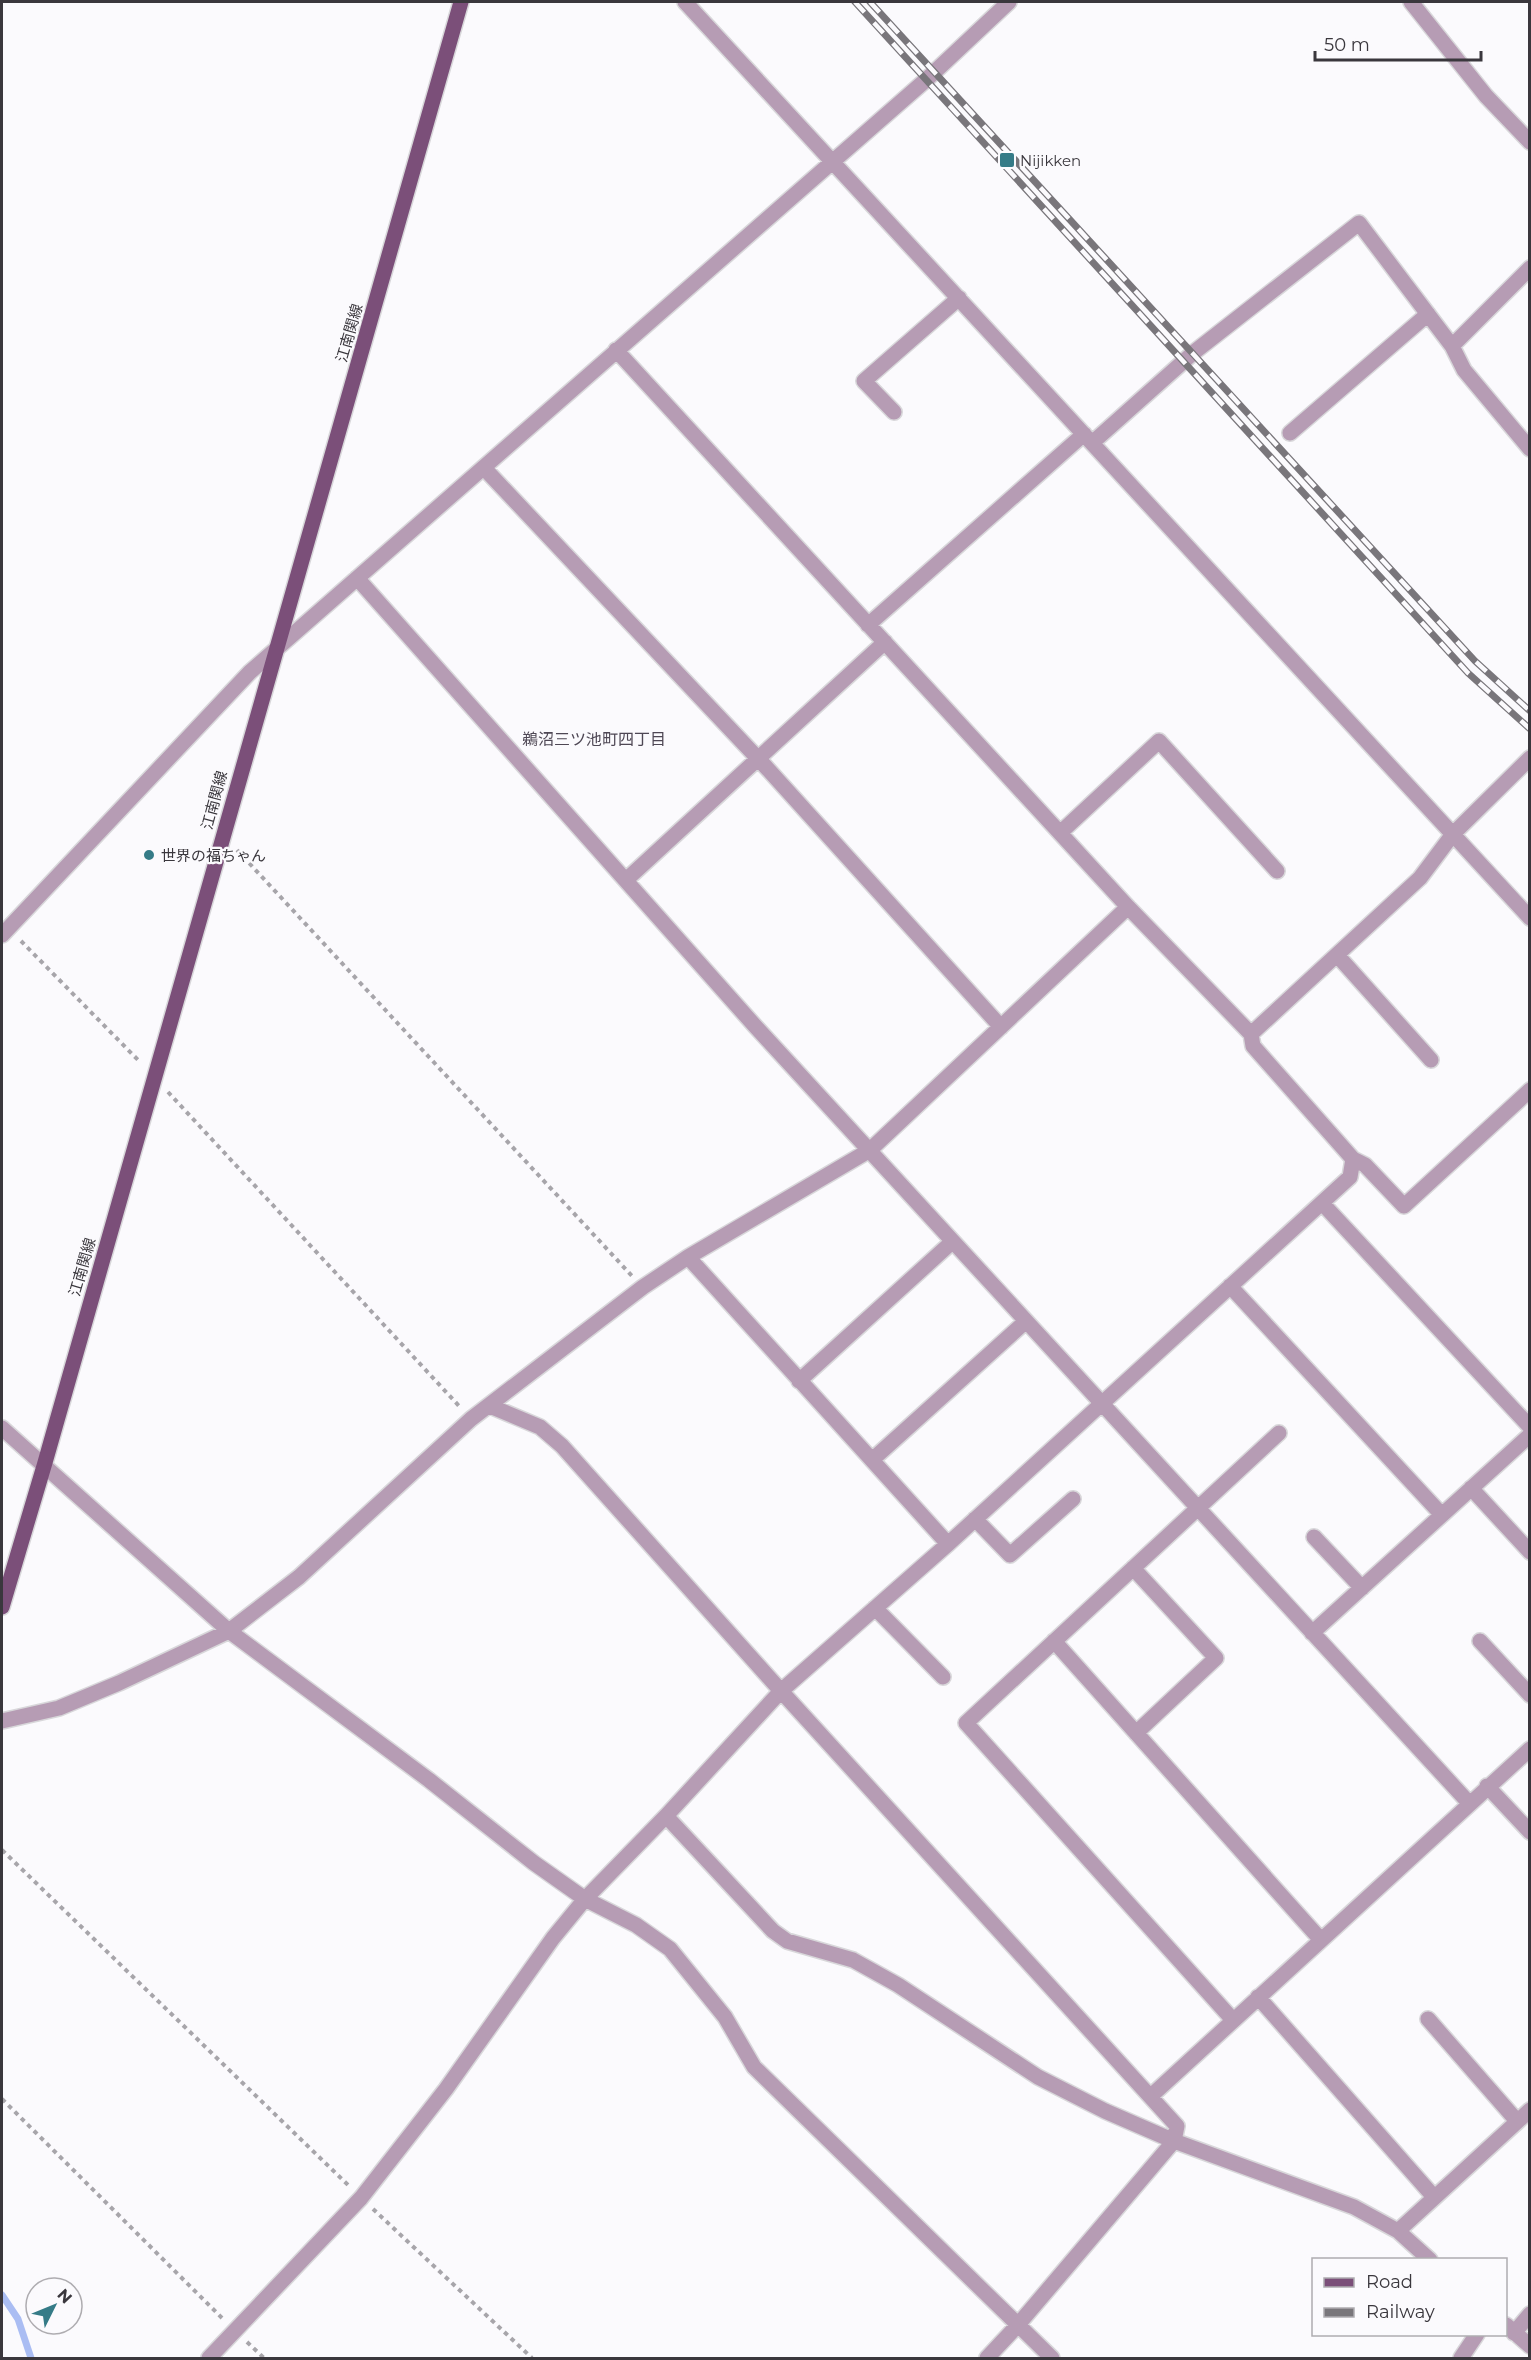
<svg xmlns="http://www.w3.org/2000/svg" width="1531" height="2360" viewBox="0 0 1531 2360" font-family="Montserrat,'Noto Sans JP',sans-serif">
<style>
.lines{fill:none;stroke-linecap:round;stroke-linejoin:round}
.stream{stroke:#aabdf3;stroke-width:7}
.minor-casing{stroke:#d8d7da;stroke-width:18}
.major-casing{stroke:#d8d7da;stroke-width:18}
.path{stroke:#a7a5aa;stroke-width:4;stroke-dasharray:4.5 4.5;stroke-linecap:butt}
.minor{stroke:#b69cb4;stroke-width:15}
.major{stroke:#7b4f79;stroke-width:15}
.rail-casing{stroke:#79767b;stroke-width:7}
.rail{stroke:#fbfafd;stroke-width:4.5;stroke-dasharray:14;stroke-linecap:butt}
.poi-dot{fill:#357b87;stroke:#fbfafd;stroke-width:2}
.labels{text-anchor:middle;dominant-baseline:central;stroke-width:4.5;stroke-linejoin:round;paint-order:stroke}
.poi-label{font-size:15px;fill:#3a373d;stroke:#fbfafd;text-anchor:start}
.street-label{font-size:15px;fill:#3a373d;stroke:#fbfafd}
.neighbourhood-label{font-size:16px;fill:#4e4754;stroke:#fbfafd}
</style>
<rect width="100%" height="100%" fill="#fbfafd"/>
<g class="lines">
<path class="stream" d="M2 2295 18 2319 31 2358"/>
<g class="minor-casing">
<path id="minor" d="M685 2 1530 918
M1411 2 1486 96 1530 142
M1452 346 1530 268
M894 412 864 381 959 298
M1290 433 1428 314
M1092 443 1193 353 1359 223 1452 346 1464 370 1530 449
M484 468 765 766 1001 1027
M357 578 755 1026 1469 1803
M868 625 1084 434
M1060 833 1159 741 1277 871
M626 880 885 642
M2 935 250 672 927 79 1009 2
M1337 955 1431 1060
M1251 1034 1420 878 1453 834 1530 758
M1353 1159 1365 1165 1404 1206 1530 1090
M1322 1203 1530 1427
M688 1257 948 1544
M1230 1286 1442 1515
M799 1381 952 1242
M490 1406 540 1427 562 1446 781 1691 1177 2126 1174 2141 1017 2326 987 2358
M2 1428 229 1631 429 1780 534 1863 585 1899 636 1925 670 1949 725 2017 754 2067 1052 2358
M872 1460 1025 1322
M1471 1488 1530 1552
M975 1519 1010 1555 1073 1499
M1314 1537 1362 1588
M1133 1568 1216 1658 1136 1733
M875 1608 943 1677
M1312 1633 1530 1435
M1054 1641 1321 1940
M1480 1641 1530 1695
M2 1721 59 1708 119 1683 229 1631 299 1577 471 1419 643 1287 688 1257 870 1150 1128 907
M1487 1786 1530 1832
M666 1816 773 1931 787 1941 853 1960 898 1985 1038 2077 1105 2111 1174 2141 1354 2207 1398 2231 1430 2260
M1258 1997 1434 2197
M1428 2019 1517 2121
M1233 2020 966 1723 1279 1433
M1151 2096 1530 1749
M1398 2231 1530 2110
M1506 2325 1530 2346
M1514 2333 1530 2314
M209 2358 361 2198 446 2089 553 1938 585 1899 666 1816 781 1691 948 1544 1350 1177 1353 1159 1253 1046 1251 1034 1128 907 616 350
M1461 2358 1477 2334"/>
</g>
<g class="major-casing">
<path id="major" d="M2 1607 44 1466 461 2"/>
</g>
<path class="path" d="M237 850 632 1276
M21 941 140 1062
M168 1092 460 1407
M2 1850 348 2185
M2 2099 222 2318
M373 2209 532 2358
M247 2342 264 2358"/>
<use href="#minor" class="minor"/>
<use href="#major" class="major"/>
<g class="rail-casing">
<path id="rail" d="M855 2 1468 673 1530 729
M870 2 1475 661 1530 711"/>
</g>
<use href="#rail" class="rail"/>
</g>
<g class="poi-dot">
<rect x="999" y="152" width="16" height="16" rx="3"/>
<circle cx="149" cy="855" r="6"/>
</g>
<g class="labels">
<g class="poi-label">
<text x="1020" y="160">Nijikken</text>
<text x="161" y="855">世界の福ちゃん</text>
</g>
<g class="street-label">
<text transform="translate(349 333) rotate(-74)">江南関線</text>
<text transform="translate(214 800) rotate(-75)">江南関線</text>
<text transform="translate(82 1267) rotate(-74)">江南関線</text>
</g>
<g class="neighbourhood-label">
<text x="594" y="739">鵜沼三ツ池町四丁目</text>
</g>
</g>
<rect width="1531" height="2360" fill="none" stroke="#3a373d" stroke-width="6"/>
<rect x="1312" y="2258" width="195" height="78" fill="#fbfafd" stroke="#aeacb0" stroke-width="1.5"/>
<rect x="1324" y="2278" width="30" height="9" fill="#7b4f79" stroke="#aeacb0" stroke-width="1.5"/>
<text x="1366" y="2288" font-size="18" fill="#3a373d">Road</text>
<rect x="1324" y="2308" width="30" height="9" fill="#79767b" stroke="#aeacb0" stroke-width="1.5"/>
<text x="1366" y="2318" font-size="18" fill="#3a373d">Railway</text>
<g transform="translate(54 2306) rotate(47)"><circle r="28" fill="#fbfafd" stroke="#aeacb0" stroke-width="1.5"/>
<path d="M0-4.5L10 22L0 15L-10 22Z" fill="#357b87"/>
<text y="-9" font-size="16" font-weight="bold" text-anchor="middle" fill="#3a373d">N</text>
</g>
<path d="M1315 51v9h166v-9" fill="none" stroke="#3a373d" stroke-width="3"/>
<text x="1324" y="51" font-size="18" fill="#3a373d" stroke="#fbfafd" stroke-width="4.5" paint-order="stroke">50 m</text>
</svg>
